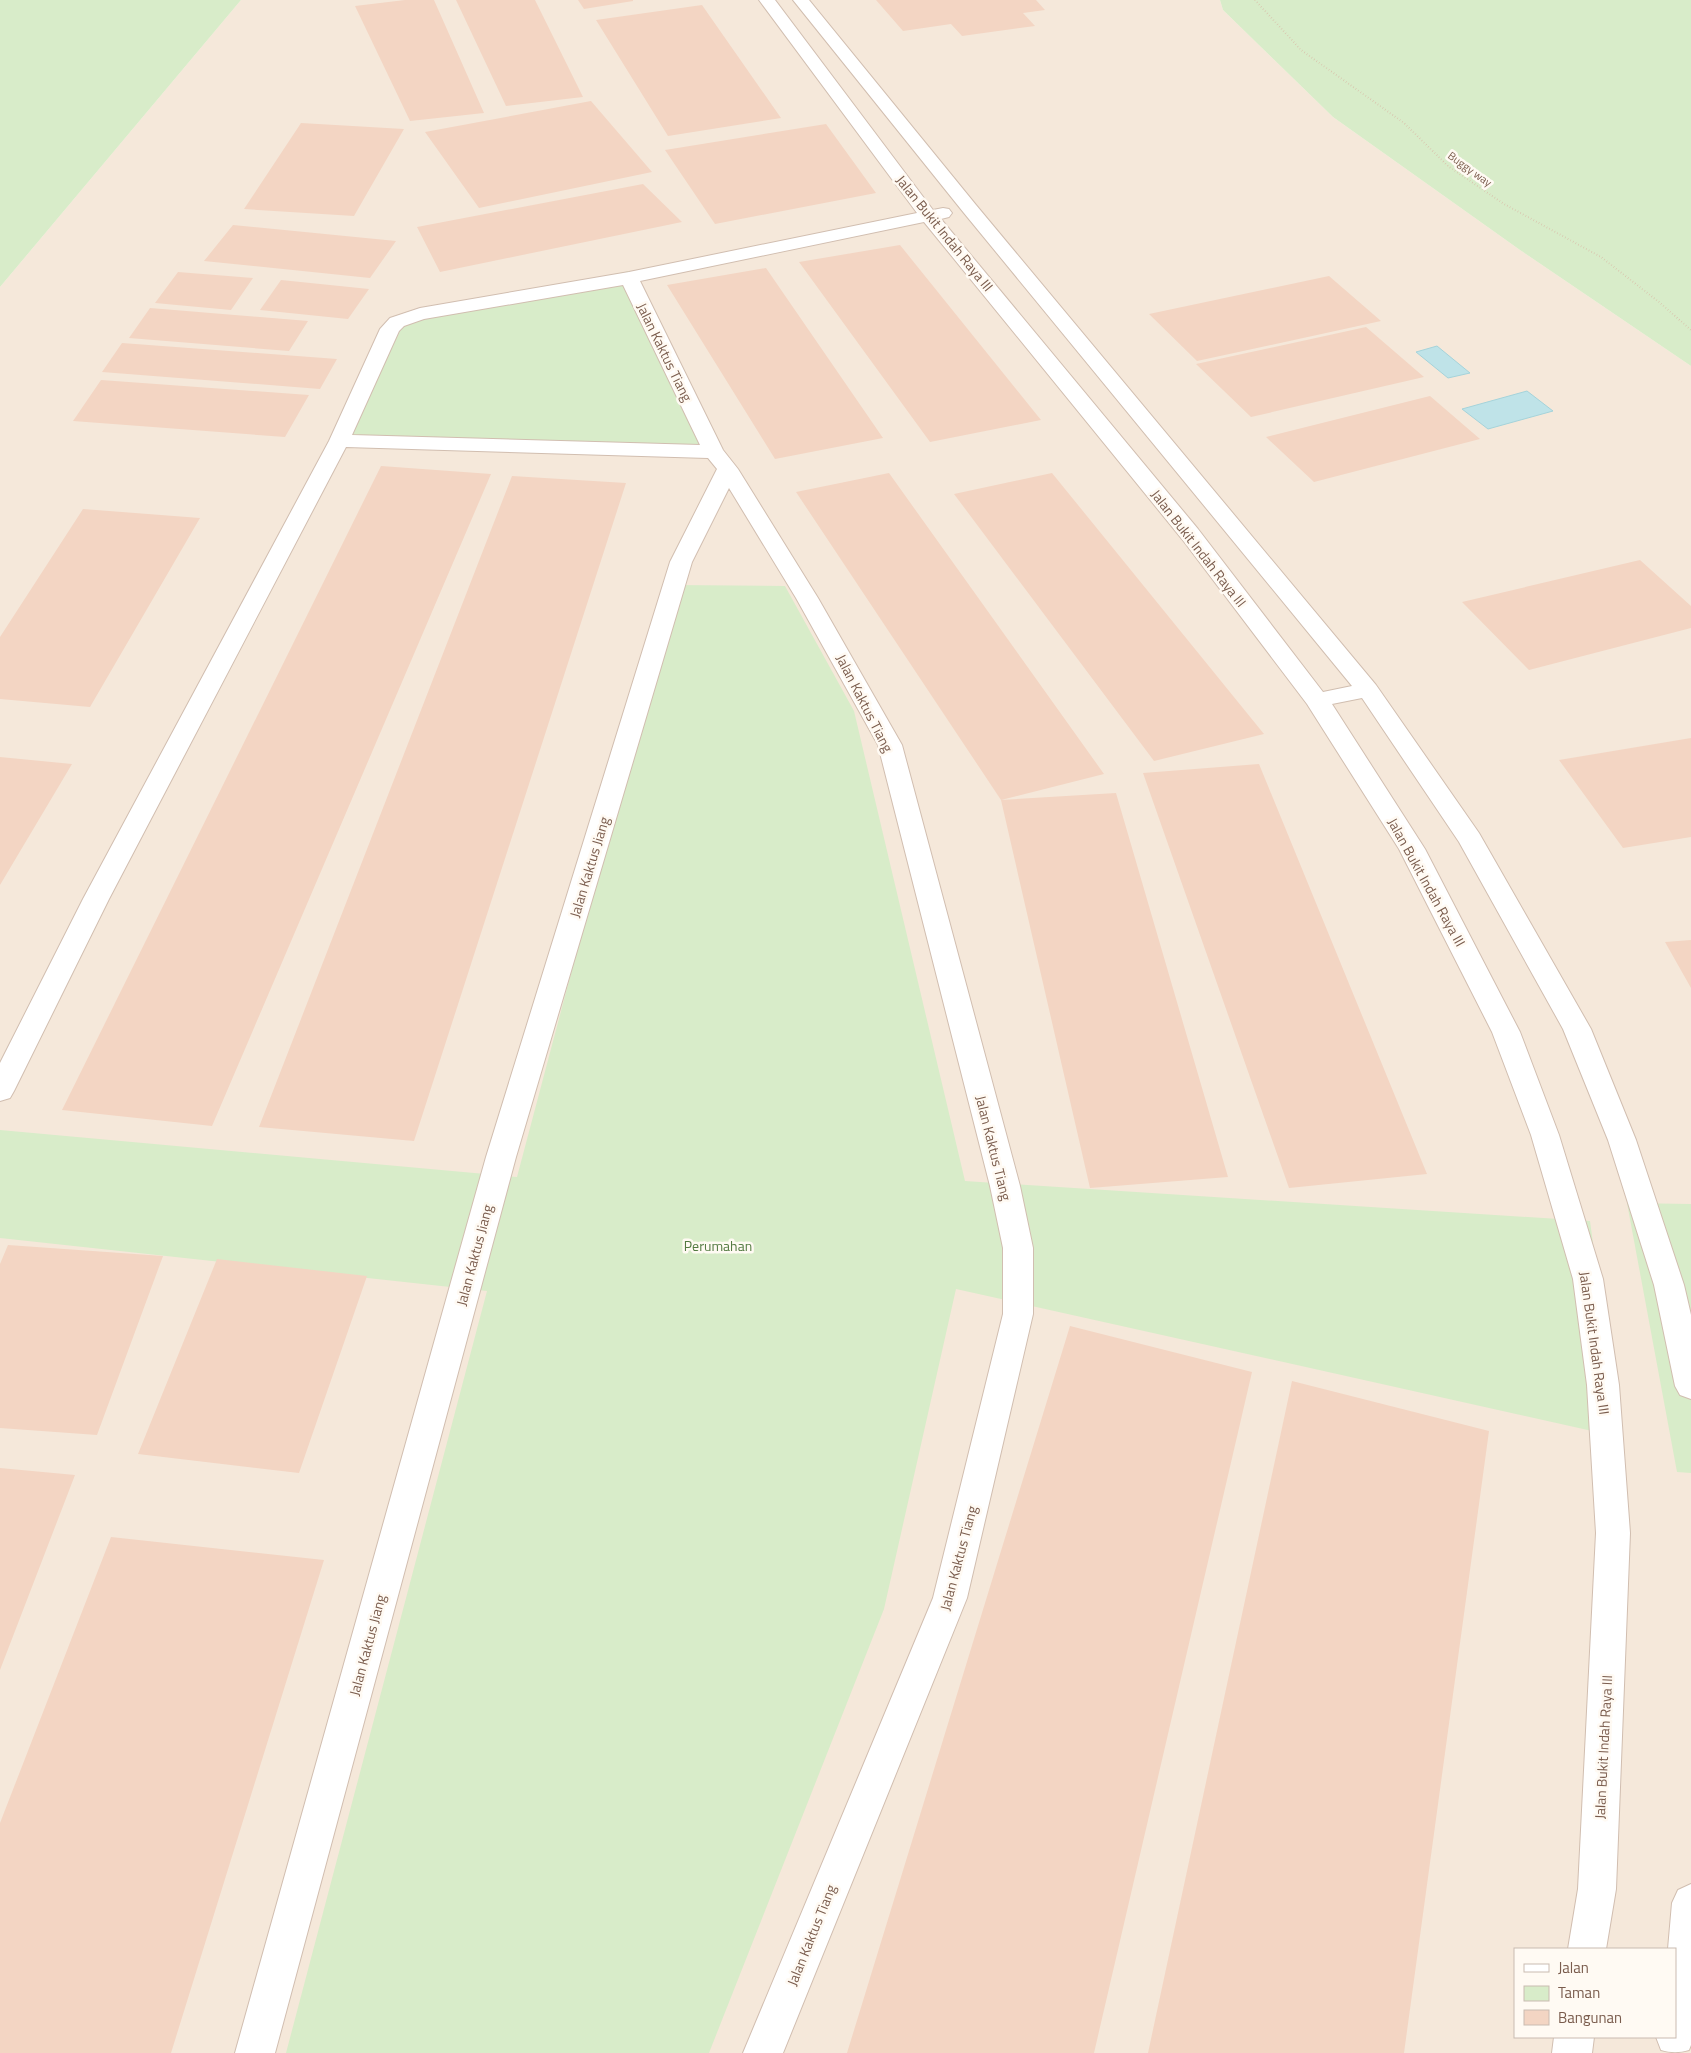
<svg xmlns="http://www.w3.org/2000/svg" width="1691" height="2053" viewBox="0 0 1691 2053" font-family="'Titillium Web',sans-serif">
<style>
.residential{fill:#f5e8da;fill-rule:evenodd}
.green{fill:#d8ecc9}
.water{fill:#bfe3e8;stroke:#a5d3da}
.building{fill:#f3d5c3}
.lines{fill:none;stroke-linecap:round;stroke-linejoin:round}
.minor-casing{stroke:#d1beb0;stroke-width:2}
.path{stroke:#d9b8a5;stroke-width:2;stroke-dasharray:0.5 2.5;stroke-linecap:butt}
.minor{fill:#fff;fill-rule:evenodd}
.labels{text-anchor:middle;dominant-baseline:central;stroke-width:5;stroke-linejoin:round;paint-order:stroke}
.far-street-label{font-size:11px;fill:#7a5c4d;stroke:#fffaf3}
.street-label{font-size:14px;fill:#7a5c4d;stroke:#fffaf3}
.park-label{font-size:14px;fill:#537a41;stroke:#fffaf3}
</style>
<rect width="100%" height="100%" fill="#fdf6ec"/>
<path class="residential" d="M241 0H1220L1223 10 1333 117 1520 250 1691 366V2053H0V287ZM1515 1949H1675V2037H1515Z"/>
<path class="green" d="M0 0H241L0 287Z
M1220 0H1691V366L1520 250 1333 117 1223 10Z
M630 271 709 451 346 439 409 313Z
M674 585 785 586 854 711 965 1181 1590 1221 1619 1437 956 1289 884 1609 709 2053H286L487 1291 0 1238V1130L517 1177Z
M1627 1203 1691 1204V1473L1677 1472Z"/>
<path class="water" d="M1437 346 1470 373 1448 378 1416 352Z
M1527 391 1553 411 1488 429 1462 409Z"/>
<path class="building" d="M405 0H434L484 113 410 121 355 6Z
M456 0H535L583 97 506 106Z
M578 0H633V1L584 9Z
M876 0H1036L1045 10 1023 13 1035 26 962 36 951 24 903 31Z
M702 5 781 118 668 136 596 20Z
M591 101 652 172 479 208 425 132Z
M301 123 404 129 354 216 244 209Z
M826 124 876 193 715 224 665 150Z
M643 184 682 222 440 272 417 227Z
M233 225 396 241 370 278 204 261Z
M900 245 1041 420 930 442 799 262Z
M766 268 883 438 775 459 667 285Z
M178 272 253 278 231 310 155 303Z
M1329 276 1381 321 1197 361 1149 314Z
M281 280 369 289 348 319 260 310Z
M150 308 308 321 289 351 129 338Z
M1366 327 1424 377 1251 417 1196 364Z
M122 343 337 359 320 389 102 372Z
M101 380 309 395 285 437 73 421Z
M1430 396 1480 439 1314 482 1266 437Z
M381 466 491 474 212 1126 62 1110Z
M889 473 1104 774 1001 800 796 492Z
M1052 473 1264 734 1154 761 954 494Z
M512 476 626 483 414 1141 259 1127Z
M83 509 200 518 90 707 0 699V637Z
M1640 560 1691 606V628L1529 670 1462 602Z
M1691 738V837L1623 848 1559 760Z
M0 757 72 764 0 885Z
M1259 764 1427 1174 1289 1188 1143 773Z
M1116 793 1228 1177 1090 1188 1001 800Z
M1691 940V988L1665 942Z
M8 1245 163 1256 97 1435 0 1428V1264Z
M217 1259 367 1276 299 1473 138 1454Z
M1070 1326 1252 1372 1094 2053H847Z
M1292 1381 1489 1431 1404 2053H1148Z
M0 1468 75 1475 0 1670Z
M111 1537 324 1560 171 2053H0V1823Z"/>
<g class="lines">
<g class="minor-casing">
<path id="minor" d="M759 0H775L933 210 943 208 949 209 952 213 949 217 941 219 1198 529 1323 692 1352 686 964 213 793 0H809L976 205 1376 685 1479 833 1591 1029 1636 1140 1684 1285 1691 1315V1399L1680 1395 1675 1386 1654 1285 1608 1140 1563 1029 1459 842 1362 698 1332 704 1425 849 1520 1032 1559 1135 1603 1279 1619 1385 1630 1533 1616 1889 1606 1949H1568L1578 1889 1596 1533 1587 1385 1573 1279 1531 1135 1492 1032 1399 849 1307 704 1182 539 924 222 640 281 723 450 738 469 818 598 902 745 1020 1186 1033 1248V1314L967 1598 783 2053H743L933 1598 1003 1314V1248L990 1186 878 745 796 598 729 488 692 562 516 1157 275 2053H235L486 1157 670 562 717 469 708 458 346 447 109 899 14 1091 10 1098 0 1101V1063L83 899 329 441 380 329 390 318 420 308 629 272 917 213ZM623 285 700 445 352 435 399 331 404 326 424 319Z
M1691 1884V2045L1689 2050C1679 2053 1671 2053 1661 2050L1656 2037H1675V1949H1668L1672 1903 1678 1890Z
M1554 2037H1594L1592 2053H1552Z"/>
</g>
<path class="path" d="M1255 0 1301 50 1404 123 1448 166 1504 204 1601 257 1659 302 1691 330"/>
<use href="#minor" class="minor"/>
</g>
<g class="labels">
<g class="far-street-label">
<text transform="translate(1470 169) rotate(36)">Buggy way</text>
</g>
<g class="street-label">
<text transform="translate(945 233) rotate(51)">Jalan Bukit Indah Raya III</text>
<text transform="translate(665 352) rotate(64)">Jalan Kaktus Tiang</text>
<text transform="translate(1199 548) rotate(52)">Jalan Bukit Indah Raya III</text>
<text transform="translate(865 703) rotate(63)">Jalan Kaktus Tiang</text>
<text transform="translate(589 867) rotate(-73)">Jalan Kaktus Jiang</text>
<text transform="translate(1427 882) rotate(61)">Jalan Bukit Indah Raya III</text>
<text transform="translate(994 1148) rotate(76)">Jalan Kaktus Tiang</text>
<text transform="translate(474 1255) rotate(-75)">Jalan Kaktus Jiang</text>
<text transform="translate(1595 1343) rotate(82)">Jalan Bukit Indah Raya III</text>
<text transform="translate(958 1558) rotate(-75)">Jalan Kaktus Tiang</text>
<text transform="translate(367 1645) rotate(-75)">Jalan Kaktus Jiang</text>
<text transform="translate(1603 1747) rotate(-87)">Jalan Bukit Indah Raya III</text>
<text transform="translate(811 1935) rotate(-68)">Jalan Kaktus Tiang</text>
</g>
<g class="park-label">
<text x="718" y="1245">Perumahan</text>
</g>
</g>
<rect x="1514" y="1948" width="162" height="90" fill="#fffaf3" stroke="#cabbb1"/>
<rect x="1524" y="1964" width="25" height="8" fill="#ffffff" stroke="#cabbb1"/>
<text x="1558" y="1973" font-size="15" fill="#7a5c4d">Jalan</text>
<rect x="1524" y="1986" width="25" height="15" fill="#d8ecc9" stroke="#cabbb1"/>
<text x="1558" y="1998" font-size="15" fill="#7a5c4d">Taman</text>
<rect x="1524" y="2010" width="25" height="15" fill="#f3d5c3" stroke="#cabbb1"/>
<text x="1558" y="2023" font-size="15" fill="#7a5c4d">Bangunan</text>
</svg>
